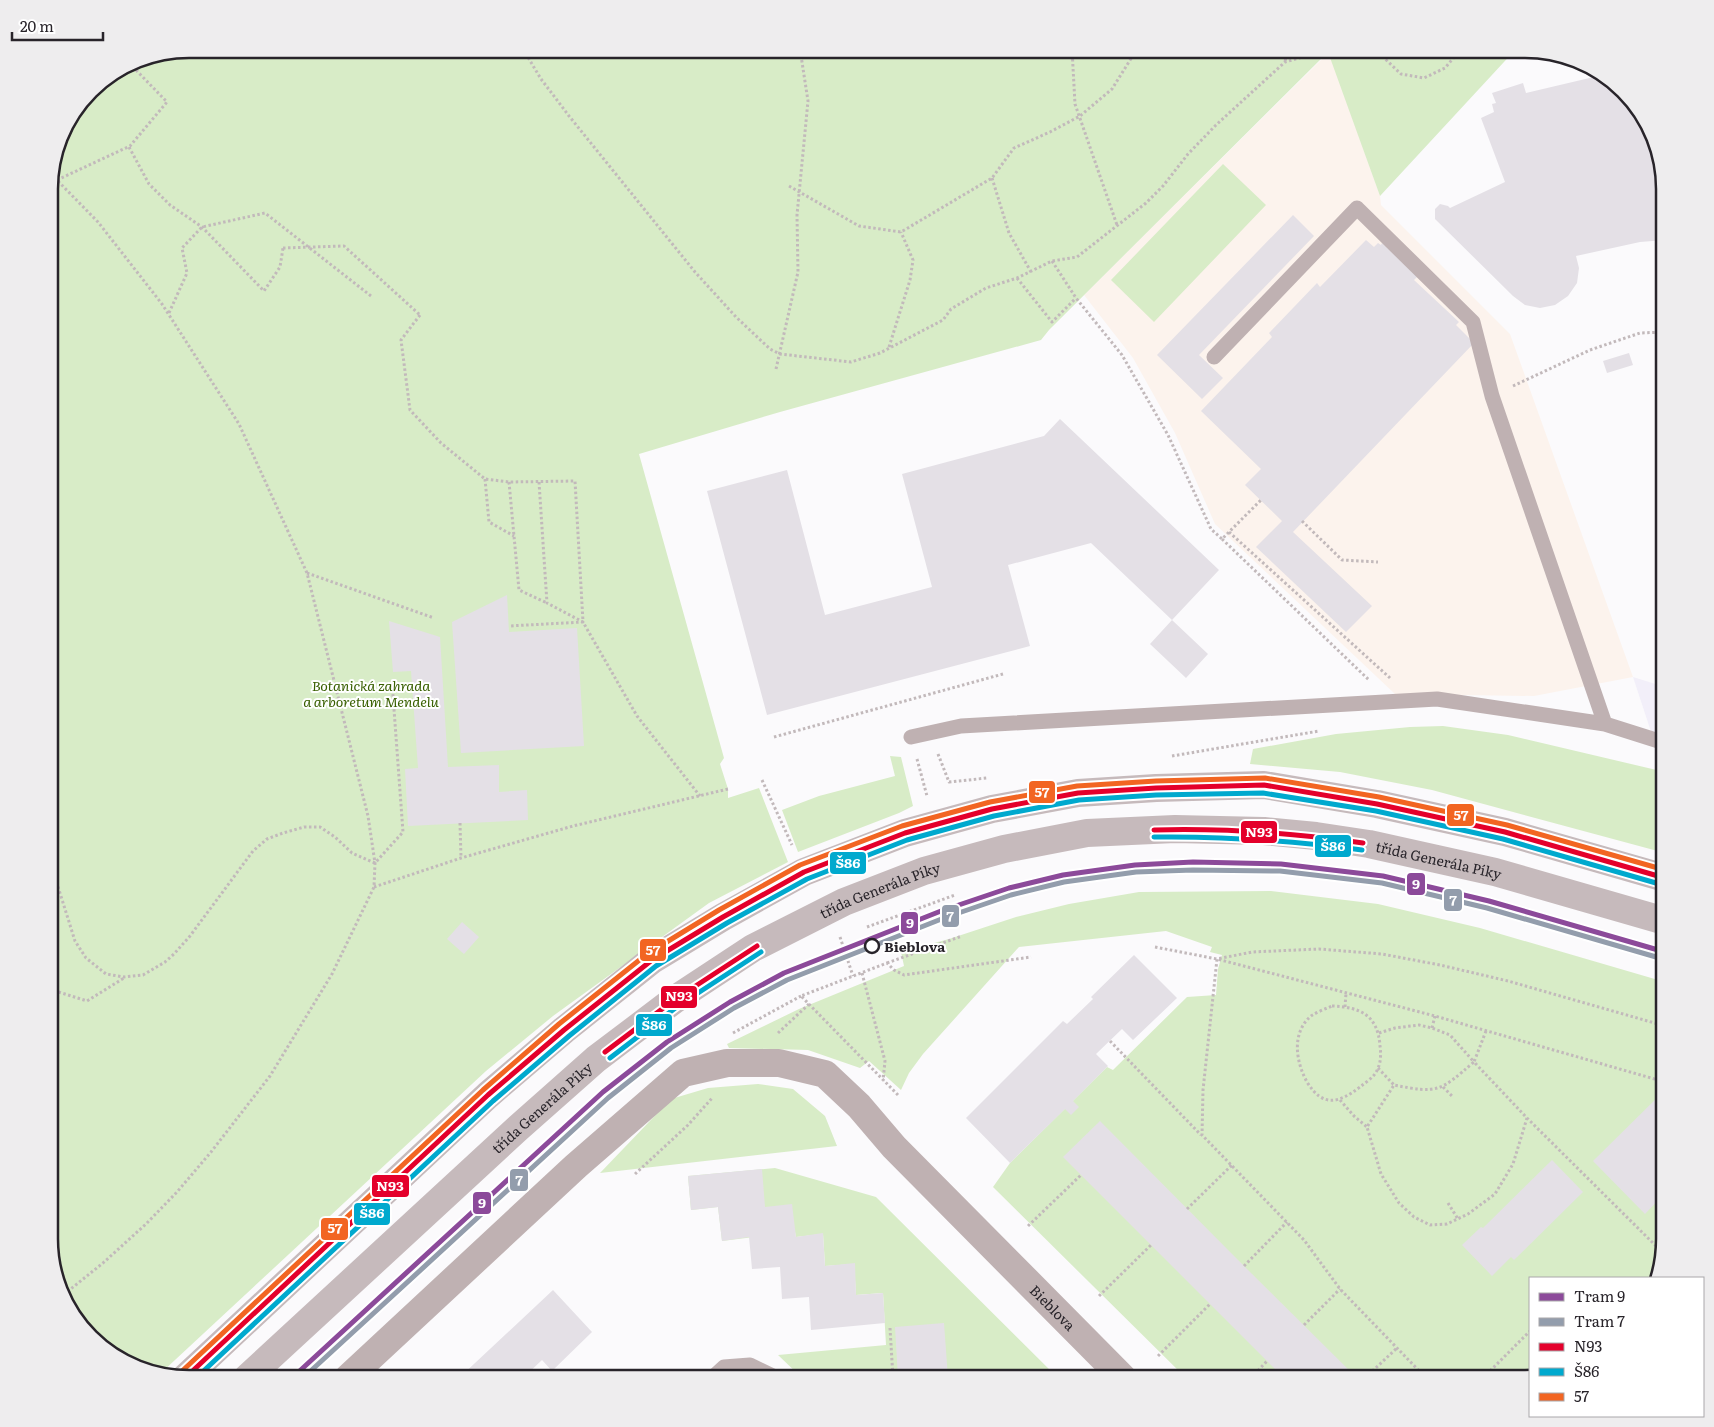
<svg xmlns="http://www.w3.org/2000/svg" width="1714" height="1427" viewBox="0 0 1714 1427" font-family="Literata,serif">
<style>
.commercial{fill:#f2eff9}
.education{fill:#fcf3ed}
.green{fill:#d8ecc7}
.building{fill:#e4e0e6}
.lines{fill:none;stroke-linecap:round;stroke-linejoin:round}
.path{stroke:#c2b9bb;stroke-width:3;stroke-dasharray:2.5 2.5;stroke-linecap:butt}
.lane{stroke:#bfb1b2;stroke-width:15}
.street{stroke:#bfb1b2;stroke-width:28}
.secondary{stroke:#c6babc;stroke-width:28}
.path-bridge{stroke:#c2b9bb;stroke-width:3;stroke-dasharray:2.5 2.5;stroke-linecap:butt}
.bus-1-casing{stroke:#fff;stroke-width:9}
.bus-2-casing{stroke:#fff;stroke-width:9}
.bus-3-casing{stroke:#fff;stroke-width:9}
.bus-1{stroke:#e4002b;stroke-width:5}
.bus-2{stroke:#00a9ce;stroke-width:5}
.bus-3{stroke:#f26522;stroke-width:5}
.tram-1-casing{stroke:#fff;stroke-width:9}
.tram-2-casing{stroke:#fff;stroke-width:9}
.tram-1{stroke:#8c4a9a;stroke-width:5}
.tram-2{stroke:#939dac;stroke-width:5}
.stop-dot{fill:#fff;stroke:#28242a;stroke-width:2.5}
.labels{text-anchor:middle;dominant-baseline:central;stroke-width:4;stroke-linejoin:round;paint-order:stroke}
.park-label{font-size:14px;font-style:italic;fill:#385f00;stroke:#fff}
.street-label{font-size:14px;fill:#28242a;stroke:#fff}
.stop-label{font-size:14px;font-weight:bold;fill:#28242a;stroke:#fff;text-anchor:start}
.rim{fill:none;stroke:#28242a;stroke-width:2.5}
.line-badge{stroke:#fff;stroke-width:2}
.badge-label{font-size:14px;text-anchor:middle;font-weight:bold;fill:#fff}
</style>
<rect width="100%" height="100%" fill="#fbfafc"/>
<path class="commercial" d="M1633 677 1665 687V766L1659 756Z"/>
<path class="education" d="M1329 52 1380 196 1381 205 1510 334 1633 677 1534 696 1395 694 1215 524 1175 433 1133 358 1084 295Z"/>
<path class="green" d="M189 49H1516L1380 196 1328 52 1049 330 1041 340 780 412 639 454 724 758 720 764 728 789V798L759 788 788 862 709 903 553 1016 486 1071 161 1373 135 1368 96 1343 63 1300 49 1247V179L63 127 96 84 135 59Z
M1223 164 1266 205 1154 322 1111 280Z
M1443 726 1508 735 1665 772V853L1432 790 1340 772 1250 764 1253 749 1336 734 1410 727Z
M890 756 901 757 913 806 899 813 798 852 782 810 819 796 895 776Z
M1271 891 1378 904 1480 928 1665 982V1239L1657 1278H1530V1377L1186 1378 993 1187 1010 1163 1107 1067 1113 1070 1187 997 1216 995 1218 969 1222 955 1210 952 1212 947 1166 931 1019 947 923 1054 909 1073 901 1090 869 1061 860 1068 808 1050 729 1048 727 1044 799 1009 904 966 901 952 949 939 1016 917 1069 904 1139 892Z
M758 1084 793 1089 825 1116 837 1146 600 1173 671 1099 708 1088Z
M775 1168 876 1197 1058 1378H802L778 1355 886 1345 883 1293 856 1295 854 1264 825 1266 823 1234 796 1237 795 1232 722 1241 718 1207 691 1210 688 1176Z"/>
<path class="building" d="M1597 71 1618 84 1654 135 1665 189V240L1640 242 1576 256 1579 268 1577 283 1568 296 1555 305 1540 308 1525 305 1513 296 1435 219V209L1440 204 1448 206 1450 208 1505 182 1481 118 1494 112 1492 104 1496 103 1492 93 1523 83 1526 93 1598 76Z
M1293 215 1314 236 1199 355 1223 378 1202 399 1157 355Z
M1366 240 1374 247 1378 243 1381 245 1382 243 1418 276 1414 280 1459 322 1456 325 1474 343 1293 532 1372 606 1346 632 1256 547 1282 521 1245 485 1261 469 1201 411 1272 337 1269 333 1317 283 1320 287Z
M1629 353 1633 365 1607 373 1603 361Z
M1060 419 1219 570 1172 620 1091 543 1008 565 1030 646 767 715 707 491 787 470 825 615 932 587 902 474 1044 436Z
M507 595 509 632 577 628 584 746 461 753 452 622Z
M1172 620 1208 654 1186 678 1150 644Z
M389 621 440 637 448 767 499 765V792L527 790 528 820 408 826 405 769 418 768 411 671 393 672Z
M462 922 479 937 464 954 447 939Z
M1134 955 1177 998 1133 1040 1122 1029 1096 1054 1108 1066 1073 1101 1079 1107 1071 1115 1065 1109 1010 1163 966 1118 1063 1021 1067 1024 1093 999 1091 997Z
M1664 1091 1665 1092V1193L1645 1214 1593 1161Z
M1100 1121 1244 1266 1357 1378H1284L1063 1157Z
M1552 1160 1583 1192 1514 1260 1511 1257 1492 1276 1462 1245 1481 1227 1483 1228Z
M762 1169 765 1207 792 1204 796 1237 823 1233 825 1266 855 1263 856 1295 883 1293 885 1323 811 1330 809 1297 782 1299 780 1267 752 1269 749 1237 722 1241 718 1207 691 1210 688 1176Z
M553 1290 592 1332 552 1371 542 1360 523 1378H459Z
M944 1323 948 1378H898L895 1327Z"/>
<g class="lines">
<path class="path" d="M523 49 541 79 569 116 695 272 736 317 770 349 780 354 851 362 880 353 943 320 951 309 986 288 1017 278 1052 261 1077 257 1146 203 1163 186 1188 154 1216 125 1285 62 1331 49 1353 51 1383 57 1401 74 1424 78 1445 68 1461 49
M1072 49 1075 104 1117 225
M1285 61 1289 49
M129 147 149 184 170 205 202 227 264 291 280 267 283 248
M51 174 98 222 162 304 239 424 307 573 368 816 375 863 374 887 332 974 270 1076 211 1152 177 1192 146 1224 103 1263 62 1296
M992 178 1009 233 1031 272
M57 180 130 146 167 102 135 69
M789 186 859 226 901 232 992 178 1014 148 1050 132 1080 116 1112 89 1137 49
M1052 261 1076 298 1122 355 1168 435 1211 529 1222 539 1261 500
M1017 278 1052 322 1076 298
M169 313 187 273 182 248 202 227 265 213 371 296
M420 315 401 340 410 410 441 443 485 479 509 482 575 481 583 622 509 626
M889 347 910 280 913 260 901 232
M776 369 798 272 797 215 808 101 800 49
M1513 386 1590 350 1640 333 1665 332
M485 479 489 522 514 536
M509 482 519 590 547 603
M539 482 547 603 583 622 637 716 700 796
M1302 521 1342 560 1378 562
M1229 532 1390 678
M1222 539 1369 680
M307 573 434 618
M774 737 1003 674
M938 754 949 782 987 778
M1172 756 1319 731
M917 759 927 796
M762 780 792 845
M460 823 461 858
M49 858 75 941 86 958 106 974 124 977 143 975 165 962 174 954 190 936 253 851 267 839 283 833 304 827H320L335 837 352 853 375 863 403 832 392 682
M374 887 461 858 573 826 728 789
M867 927 955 895
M840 937 853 976
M1155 947 1217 959 1435 1016 1665 1082
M887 963 962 936
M862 973 885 1061 883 1081
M49 989 87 1001 124 978
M1332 1006C1360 1007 1378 1015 1380 1046 1381 1052 1381 1062 1378 1068 1375 1077 1366 1082 1360 1087 1339 1103 1323 1108 1307 1082 1296 1062 1291 1033 1311 1016 1317 1012 1325 1009 1332 1006Z
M1345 1007 1346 993
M1432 1028 1435 1016
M1486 1031 1474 1062 1527 1118 1656 1246
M733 1033 801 996
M778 1033 809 1004
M1379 1033 1395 1028 1419 1025 1432 1028 1450 1035 1474 1062C1440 1091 1439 1094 1394 1085L1367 1127 1381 1174 1399 1203 1414 1217 1430 1225 1447 1224 1468 1214 1495 1194 1513 1164 1527 1118
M1110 1041 1201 1135
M1378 1068 1394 1085
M1443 1087 1453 1097
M898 1095 801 996 887 963 894 970 904 975 1031 957
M1340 1100 1354 1116 1367 1127
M635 1174 688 1125 713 1097
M1448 1203 1458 1219
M1187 1209 1232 1165
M1028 1226 1081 1175
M1244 1266 1287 1222
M1099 1296 1151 1245
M1304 1325 1340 1289
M890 1328 893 1378
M1158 1356 1210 1304
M1251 1378 1267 1361
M1365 1378 1397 1348
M1426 1378 1340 1289 1304 1240 1202 1135 1203 1090 1217 959 1252 952 1319 949 1382 954 1440 965 1508 981 1665 1026
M1483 1378 1530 1331"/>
<path class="lane" d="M1214 357 1357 208 1473 322 1492 396 1605 724
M911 737 961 726 1437 699 1605 724 1665 743
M712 1378 724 1367 750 1365 777 1378"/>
<path class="street" id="s1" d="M348 1378 576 1166 683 1073 727 1063H779L825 1074 859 1106 894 1147 1123 1378"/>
<g class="secondary">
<path d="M185 1378 488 1095 564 1030 652 960 723 917 804 872 905 833 992 809 1078 793 1156 788 1264 785 1377 804 1505 832 1665 878"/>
<path id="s2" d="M247 1378 517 1129 596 1059 674 1000 753 948 844 902 924 871 1004 849 1087 833 1175 829 1264 831 1316 836 1369 844 1495 872 1665 921"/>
</g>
<path class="path-bridge" d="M283 248 344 246 420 315"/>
<g class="bus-1-casing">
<path id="bus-1" d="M1154 830C1224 828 1293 833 1363 843
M605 1052 674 1000 757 946
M185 1378 488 1095 564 1030 652 960 723 917 804 872 905 833 992 809 1078 793 1156 788 1264 785 1377 804 1505 832 1665 878"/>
</g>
<g class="bus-2-casing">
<path id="bus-2" d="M1154 837C1224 836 1293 841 1362 850
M610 1058 678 1006 761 952
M196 1378 493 1101 569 1036 656 966 727 923 807 879 907 840 994 816 1079 800 1156 795 1263 793 1376 811 1503 839 1663 885"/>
</g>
<g class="bus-3-casing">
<path id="bus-3" d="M180 1373 483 1090 559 1024 647 954 719 910 800 865 902 826 990 802 1077 786 1156 781 1265 778 1379 797 1507 825 1665 870"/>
</g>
<use href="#bus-1" class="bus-1"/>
<use href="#bus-2" class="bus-2"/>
<use href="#bus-3" class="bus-3"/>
<g class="tram-1-casing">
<path id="tram-1" d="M292 1378 603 1092 667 1042 730 1002 784 973 941 911 1009 888 1063 875 1135 865 1193 862 1281 864 1383 876 1489 901 1665 952"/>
</g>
<g class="tram-2-casing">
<path id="tram-2" d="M303 1378 608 1098 671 1048 734 1008 787 980 944 918 1011 895 1064 882 1136 872 1193 870 1280 871 1382 883 1487 908 1663 959"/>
</g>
<use href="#tram-1" class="tram-1"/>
<use href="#tram-2" class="tram-2"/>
</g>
<circle class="stop-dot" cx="872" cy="946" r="7"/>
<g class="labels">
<g class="park-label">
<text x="371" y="685">Botanická zahrada<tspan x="371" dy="16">a arboretum Mendelu</tspan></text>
</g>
<g class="street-label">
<text stroke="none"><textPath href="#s2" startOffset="1375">třída Generála Píky</textPath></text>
<text stroke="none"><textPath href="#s2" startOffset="805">třída Generála Píky</textPath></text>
<text stroke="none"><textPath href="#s2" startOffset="400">třída Generála Píky</textPath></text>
<text stroke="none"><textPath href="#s1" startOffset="924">Bieblova</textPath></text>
</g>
<g class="stop-label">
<text x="884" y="946">Bieblova</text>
</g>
</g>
<path d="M0 0H1714V1427H0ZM189 58H1525A131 131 0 0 1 1656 189V1239A131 131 0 0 1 1525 1370H189A131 131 0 0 1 58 1239V189A131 131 0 0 1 189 58Z" fill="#eeedee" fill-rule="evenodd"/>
<path class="rim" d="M189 58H1525A131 131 0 0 1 1656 189V1239A131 131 0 0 1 1525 1370H189A131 131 0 0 1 58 1239V189A131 131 0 0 1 189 58Z"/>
<g class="line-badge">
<rect x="1028" y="780" width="28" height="24" rx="5" fill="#f26522"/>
<rect x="1446" y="803" width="29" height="24" rx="5" fill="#f26522"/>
<rect x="1240" y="820" width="38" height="24" rx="5" fill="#e4002b"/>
<rect x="1314" y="834" width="38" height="24" rx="5" fill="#00a9ce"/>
<rect x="829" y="851" width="38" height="24" rx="5" fill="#00a9ce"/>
<rect x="1406" y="872" width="20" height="24" rx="5" fill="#8c4a9a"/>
<rect x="1443" y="888" width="20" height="24" rx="5" fill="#939dac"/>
<rect x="941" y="904" width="19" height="24" rx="5" fill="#939dac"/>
<rect x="900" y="911" width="19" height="24" rx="5" fill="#8c4a9a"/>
<rect x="639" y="938" width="28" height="24" rx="5" fill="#f26522"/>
<rect x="660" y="985" width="38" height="24" rx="5" fill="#e4002b"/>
<rect x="635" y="1013" width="38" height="24" rx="5" fill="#00a9ce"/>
<rect x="509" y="1168" width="20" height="24" rx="5" fill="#939dac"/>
<rect x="371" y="1174" width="39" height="24" rx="5" fill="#e4002b"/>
<rect x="472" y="1191" width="20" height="24" rx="5" fill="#8c4a9a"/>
<rect x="353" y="1202" width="38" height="24" rx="5" fill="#00a9ce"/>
<rect x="320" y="1217" width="29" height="24" rx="5" fill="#f26522"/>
</g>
<g class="badge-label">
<text x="1042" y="797">57</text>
<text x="1461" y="820">57</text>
<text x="1259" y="837">N93</text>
<text x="1333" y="851">Š86</text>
<text x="848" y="868">Š86</text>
<text x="1416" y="889">9</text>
<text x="1453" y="905">7</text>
<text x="950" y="921">7</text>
<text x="910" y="928">9</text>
<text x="653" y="955">57</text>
<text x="679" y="1001">N93</text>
<text x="654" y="1030">Š86</text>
<text x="519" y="1185">7</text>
<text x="390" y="1191">N93</text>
<text x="482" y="1208">9</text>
<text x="372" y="1218">Š86</text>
<text x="335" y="1233">57</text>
</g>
<rect x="1529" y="1277" width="175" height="140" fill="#ffffff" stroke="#a9a7aa"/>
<rect x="1539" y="1293" width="25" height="8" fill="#8c4a9a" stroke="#a9a7aa"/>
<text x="1574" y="1302" font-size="15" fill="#28242a">Tram 9</text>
<rect x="1539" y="1318" width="25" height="8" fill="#939dac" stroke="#a9a7aa"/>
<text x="1574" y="1327" font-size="15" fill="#28242a">Tram 7</text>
<rect x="1539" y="1343" width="25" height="8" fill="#e4002b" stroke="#a9a7aa"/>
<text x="1574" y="1352" font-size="15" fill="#28242a">N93</text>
<rect x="1539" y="1368" width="25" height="8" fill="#00a9ce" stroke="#a9a7aa"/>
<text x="1574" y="1377" font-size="15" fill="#28242a">Š86</text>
<rect x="1539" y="1393" width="25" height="8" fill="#f26522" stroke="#a9a7aa"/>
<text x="1574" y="1402" font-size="15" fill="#28242a">57</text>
<path d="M12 32v8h91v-8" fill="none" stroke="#28242a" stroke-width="2.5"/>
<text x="20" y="32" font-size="15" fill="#28242a" stroke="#ffffff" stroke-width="4" paint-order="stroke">20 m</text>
</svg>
